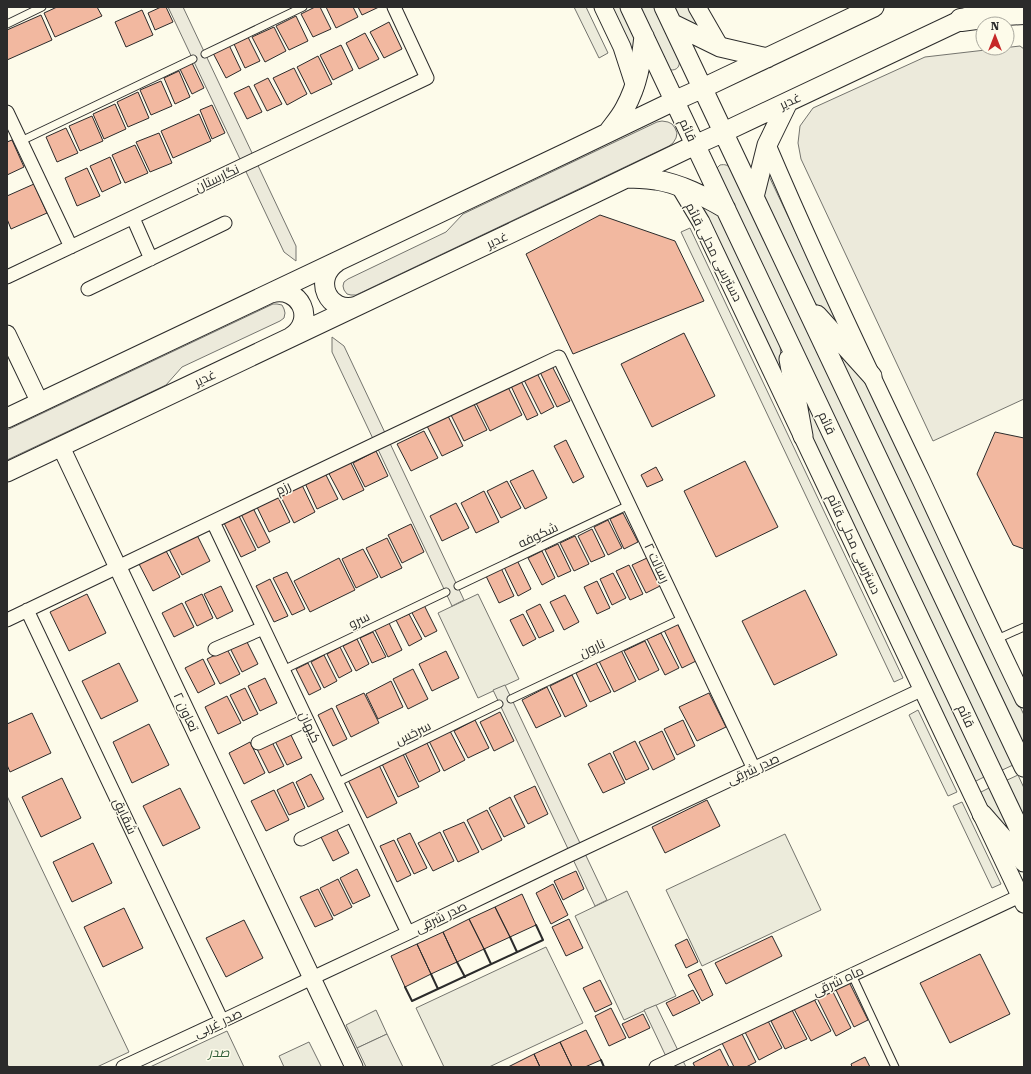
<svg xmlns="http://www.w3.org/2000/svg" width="1031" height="1074" viewBox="0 0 1031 1074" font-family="'Roboto Serif',Cairo,serif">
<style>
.green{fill:#ecebdb;stroke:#74746e}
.parking{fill:#eceadb;stroke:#74746e}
.building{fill:#f2b8a0;stroke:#2b2b2b}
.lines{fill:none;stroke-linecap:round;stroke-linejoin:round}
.service-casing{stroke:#2b2b2b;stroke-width:9}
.minor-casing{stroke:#2b2b2b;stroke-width:15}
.tertiary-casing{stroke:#2b2b2b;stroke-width:19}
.secondary-casing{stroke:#2b2b2b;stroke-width:21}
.trunk-casing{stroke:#2b2b2b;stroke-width:24}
.service{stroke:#fdfbea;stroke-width:7}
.minor{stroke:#fdfbea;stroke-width:13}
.tertiary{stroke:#fdfbea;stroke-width:17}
.secondary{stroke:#fdfbea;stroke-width:19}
.trunk{stroke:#fdfbea;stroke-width:22}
.wall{stroke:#2b2b2b;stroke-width:2}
.labels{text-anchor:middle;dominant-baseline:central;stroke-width:3;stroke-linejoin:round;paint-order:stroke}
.street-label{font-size:13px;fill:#2b2b2b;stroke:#fdfbea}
.park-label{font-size:13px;font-style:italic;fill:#34623c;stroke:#fdfbea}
</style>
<rect width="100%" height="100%" fill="#fdfbea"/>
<path class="green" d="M574 7H586L608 53 599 58Z
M609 7H624L639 40 634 61Z
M636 7H655L679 59C681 68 675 72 667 69Z
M674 7H689L700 29 681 21Z
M720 165C725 164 728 165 731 169L1013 765 998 772 716 172 717 168Z
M767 172 840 326 814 302 762 192Z
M699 203 718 212 780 343 782 379Z
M690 228 903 678 894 682 681 232Z
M836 349 865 378 1024 715V746Z
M803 389 986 776 974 782 808 430Z
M478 594 519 679 478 698 438 613Z
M918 710 957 792 948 796 909 715Z
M1018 775 1024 788V826L1003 782Z
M991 787 1016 841 987 811 979 793Z
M7 796 129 1052 97 1067H9L7 1064Z
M962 802 1001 884 992 888 953 806Z
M785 834 821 910 702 966 666 890Z
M627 891 676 996 624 1020 575 916Z
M546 947 583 1023 489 1067H444L416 1008Z
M376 1010 387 1034 357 1048 346 1025Z
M227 1031 244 1067H150Z
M309 1042 321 1066 318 1067H284L279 1056Z"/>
<path class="parking" d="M168 7H183L296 246V261L284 252Z
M1020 46 1024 49V399L933 441 801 159 798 143 800 126 813 108 925 57Z
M662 121 668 122 672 124 675 128 677 133 676 138 673 143 669 146 356 295H351L347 294 344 290 343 286 344 282 348 279 446 232 463 214 657 122Z
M273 304H277L282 305 284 309 285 313 284 318 280 321 182 367 166 385 7 460V430Z
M332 337 344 346 464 600 452 606 332 352Z
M505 685 607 900 595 906 493 690Z
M656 1005 686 1067H671L644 1010Z
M387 1034 403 1067H366L357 1048Z"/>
<path class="building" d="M57 7H97L102 16 55 37 44 13Z
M161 7H166L173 22 155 30 148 13Z
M315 7H320L331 29 313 37 301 14Z
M326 7H353L358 17 336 28Z
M358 7H379L362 15Z
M142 10 153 35 126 47 115 22Z
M41 15 52 40 7 60V30Z
M296 16 308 41 289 50 276 26Z
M389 22 402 49 384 58 370 32Z
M274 27 286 51 265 62 252 37Z
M365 33 379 59 359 69 346 43Z
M248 37 260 61 245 68 234 44Z
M229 45 241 70 226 78 213 53Z
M341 45 353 70 333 80 320 55Z
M318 56 332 84 311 94 297 67Z
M192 63 204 88 192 94 180 69Z
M294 68 307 94 287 105 273 78Z
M179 71 190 97 175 104 164 78Z
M268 78 282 104 267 111 254 85Z
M161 81 172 106 151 115 140 90Z
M249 86 262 112 247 119 234 93Z
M138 92 149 118 128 127 117 102Z
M115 104 126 129 104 139 93 114Z
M212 105 225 133 212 139 200 110Z
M199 114 211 141 173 158 161 131Z
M92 116 103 141 80 151 69 126Z
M66 128 78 153 57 162 46 137Z
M159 133 172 163 150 172 136 142Z
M12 140 24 167 7 175V142Z
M135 145 148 173 125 183 112 155Z
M110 157 121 183 102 192 90 166Z
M87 168 100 196 77 206 65 178Z
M34 184 47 213 11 229 7 219V196Z
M600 215 675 241 704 301 573 354 526 254Z
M684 333 715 396 652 427 621 364Z
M552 366 570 401 557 407 540 372Z
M537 373 554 407 541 414 524 380Z
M521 381 538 415 527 420 511 386Z
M507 385 522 415 490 431 475 401Z
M473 402 487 430 464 441 450 413Z
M448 416 463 446 442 456 427 426Z
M424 431 438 458 411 471 397 444Z
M995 432 1024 438V549L1013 545 977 474Z
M566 440 584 477 573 483 554 446Z
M376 451 388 476 365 487 353 463Z
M349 459 364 490 343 500 327 470Z
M745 461 778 527 716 557 684 491Z
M656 467 663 480 647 487 641 475Z
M533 470 547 498 525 509 510 481Z
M324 471 338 499 317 509 304 481Z
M507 481 521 508 501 518 487 491Z
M301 483 315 512 294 523 279 493Z
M484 491 499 522 476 533 461 503Z
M277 495 290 522 269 532 256 505Z
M456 503 469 528 442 541 430 516Z
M252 506 270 542 258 548 240 512Z
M623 513 638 542 624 549 610 519Z
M238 514 256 550 241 557 223 521Z
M608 520 622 548 608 555 594 527Z
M411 524 424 552 402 563 388 535Z
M592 529 605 556 591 562 578 536Z
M196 533 210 561 182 575 168 547Z
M575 536 589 564 574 571 560 543Z
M387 538 402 568 381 578 366 548Z
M558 544 571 571 558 577 545 550Z
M165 549 180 577 153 591 138 562Z
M363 549 378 577 356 588 342 559Z
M542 551 555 578 542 585 528 558Z
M339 558 355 590 310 612 294 581Z
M647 558 660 586 646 593 632 565Z
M517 560 531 589 518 596 504 567Z
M629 565 643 594 630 600 616 571Z
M501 568 514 596 499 603 486 576Z
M287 572 305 609 292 615 273 578Z
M613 573 626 598 612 605 600 579Z
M270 579 288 616 274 622 256 586Z
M597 581 610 608 597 614 584 587Z
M221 586 233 611 217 619 204 594Z
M805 590 837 655 774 685 742 621Z
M87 594 106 633 69 651 50 612Z
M202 594 213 618 197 626 185 602Z
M565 595 579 622 564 630 550 602Z
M182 603 194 627 174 637 162 613Z
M540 604 554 631 539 638 526 611Z
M424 605 437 631 425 637 411 611Z
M409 614 422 639 409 646 396 620Z
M523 614 536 639 523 646 510 620Z
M389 623 402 650 388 657 375 630Z
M678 624 696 661 682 668 664 630Z
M373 632 386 657 372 663 360 638Z
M661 633 679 668 665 675 647 639Z
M357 639 369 664 356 671 343 646Z
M246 640 258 664 242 672 230 648Z
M645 641 659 670 639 680 624 651Z
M340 647 352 671 339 678 327 654Z
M227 649 240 674 220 684 207 659Z
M621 650 636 681 614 692 599 661Z
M446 651 459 678 432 691 419 664Z
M324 655 337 681 324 688 311 662Z
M203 659 215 684 198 693 185 668Z
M119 663 138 701 101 719 82 681Z
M308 663 321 689 309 695 296 669Z
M596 663 611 692 590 702 576 673Z
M413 669 428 699 408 709 393 679Z
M572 675 587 706 565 717 550 686Z
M265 678 277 703 260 711 248 686Z
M391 681 403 707 378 719 366 694Z
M547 687 561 716 536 728 522 700Z
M245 688 258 714 243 721 230 695Z
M364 693 379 723 351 737 336 706Z
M709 693 726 727 697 741 679 707Z
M227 696 241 723 218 734 205 707Z
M332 708 347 739 333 746 318 715Z
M500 712 514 741 494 751 480 722Z
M32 713 51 753 10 772 7 765V724Z
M475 720 489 748 468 758 454 731Z
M683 720 695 746 677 755 664 729Z
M149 724 169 765 132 783 113 742Z
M289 731 302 758 287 765 274 739Z
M450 731 465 760 444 771 429 741Z
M662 731 675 759 653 770 639 742Z
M271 740 284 766 269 773 256 747Z
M635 741 649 769 626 780 613 752Z
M250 742 265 773 244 784 229 753Z
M427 743 440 771 419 782 405 753Z
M610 753 625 783 603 793 588 764Z
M403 754 419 787 398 797 382 764Z
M379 765 397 803 367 818 348 780Z
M311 774 324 799 308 807 296 782Z
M62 778 81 818 41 837 22 797Z
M293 782 305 808 289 815 277 790Z
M535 786 548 814 528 824 514 796Z
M180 788 200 828 163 846 143 806Z
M274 790 289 820 266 831 251 801Z
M510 797 525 827 504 837 489 808Z
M707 800 720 826 665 853 652 827Z
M487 810 502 840 482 850 467 820Z
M464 822 479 852 458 862 443 831Z
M336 828 349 853 333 861 320 835Z
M440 832 454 861 433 871 418 843Z
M410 833 427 868 414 874 397 839Z
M394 840 411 875 397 882 380 846Z
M93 843 112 883 72 902 53 862Z
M357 869 370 896 353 904 340 878Z
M576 871 584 889 563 900 554 881Z
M338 879 352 907 334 916 320 888Z
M553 884 568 915 551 924 536 893Z
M318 889 333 919 315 927 300 897Z
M522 894 536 925 510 937 495 907Z
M495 907 510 937 484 949 469 919Z
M124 908 143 948 103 967 84 927Z
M469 919 484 949 457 962 443 932Z
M569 919 583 948 566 956 552 927Z
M244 920 263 958 226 977 206 938Z
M443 932 457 962 431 974 417 944Z
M772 936 782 956 726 984 715 963Z
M687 939 698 962 686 968 675 945Z
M417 944 431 974 405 987 391 956Z
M980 954 1010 1014 950 1043 920 983Z
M701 969 713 995 702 1001 688 975Z
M600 980 612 1004 595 1012 583 988Z
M849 982 868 1020 854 1027 835 988Z
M831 988 851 1028 836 1036 816 996Z
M693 990 700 1003 673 1016 666 1003Z
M814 999 831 1031 811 1041 794 1009Z
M611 1008 626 1038 609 1046 595 1016Z
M792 1010 807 1039 785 1049 771 1021Z
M643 1014 650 1028 629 1038 622 1024Z
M768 1021 782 1048 759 1060 745 1032Z
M586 1030 601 1060 585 1067H572L560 1042Z
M742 1034 756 1062 746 1067H734L722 1043Z
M560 1042 572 1067H540L534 1054Z
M720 1049 729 1067H695L693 1063Z
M534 1054 540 1067H508Z
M865 1057 870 1067H852L851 1064Z"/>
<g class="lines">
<g class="service-casing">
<path id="service" d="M7 24 42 7
M205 54 303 7
M21 141 193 59
M458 586 629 505
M995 640 1024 627
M283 670 446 592
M511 699 683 618
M336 783 499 704
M852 975 895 1067"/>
</g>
<g class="minor-casing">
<path id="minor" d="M7 112 71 247
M133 218 151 259
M7 277 427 78 394 7
M88 289 225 223
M213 522 408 933
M27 610 222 1021
M7 620 375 444 559 357 754 769
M215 649 263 628
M258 743 307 720
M301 839 352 815
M123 1067 222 1021 312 978 408 933 570 855 923 689
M656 1067 1020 896"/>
</g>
<g class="tertiary-casing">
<path id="tertiary" d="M603 7 622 47 635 87
M697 7 720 47
M767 145C815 258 868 369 921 480 955 553 989 627 1024 699
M680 187 701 222 1024 904
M7 334 40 403
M61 447 354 1067"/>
</g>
<g class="secondary-casing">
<path id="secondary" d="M630 7 1024 839
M664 7 1024 767
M673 24 720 47 767 58
M609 131C615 123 621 116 625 108 638 84 641 63 644 36
M628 178C637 178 647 179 656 180 681 184 704 196 726 209
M754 197 767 145 788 102
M337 262C312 279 328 315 357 306
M271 293C300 285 317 320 291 337
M817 315 872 376
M789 359 803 436
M7 418 570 151 674 101 703 88 874 7
M7 472 591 195 695 145 724 132 974 14
M982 814 1024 862"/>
</g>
<g class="trunk-casing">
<path id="trunk" d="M961 20 1006 14 1024 13"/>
</g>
<use href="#service" class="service"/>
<use href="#minor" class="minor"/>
<use href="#tertiary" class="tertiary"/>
<use href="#secondary" class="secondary"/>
<use href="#trunk" class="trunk"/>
<path class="wall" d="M510 937 517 952
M484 949 491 964
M457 962 465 977
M431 974 438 989
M405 987 412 1001 543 940 536 925
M601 1060 604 1067"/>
</g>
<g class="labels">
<g class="street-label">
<text transform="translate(790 101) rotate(-25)">غدیر</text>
<text transform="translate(688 130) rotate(65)">قائم</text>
<text transform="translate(217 178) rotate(-25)">نگارستان</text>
<text transform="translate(497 240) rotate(-25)">غدیر</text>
<text transform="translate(714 252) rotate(63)">دسترسی محلی قائم</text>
<text transform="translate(205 378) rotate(-25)">غدیر</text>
<text transform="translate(827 423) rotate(65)">قائم</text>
<text transform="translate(283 488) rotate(-26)">رزم</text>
<text transform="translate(538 535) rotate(-25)">شکوفه</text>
<text transform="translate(854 544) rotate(65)">دسترسی محلی قائم</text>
<text transform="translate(657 563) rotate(65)">رسالت ۲</text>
<text transform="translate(359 620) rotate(-26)">سرو</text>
<text transform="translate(592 648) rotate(-25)">نارون</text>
<text transform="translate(186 712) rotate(65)">تعاون ۲</text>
<text transform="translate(966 716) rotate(65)">قائم</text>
<text transform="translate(310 727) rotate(65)">کیهان</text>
<text transform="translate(413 733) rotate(-26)">سرخس</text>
<text transform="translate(753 769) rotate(-25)">صدر شرقی</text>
<text transform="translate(125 816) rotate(65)">شقایق</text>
<text transform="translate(441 917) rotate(-26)">صدر شرقی</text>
<text transform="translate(838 981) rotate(-25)">ماه شرقی</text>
<text transform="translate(218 1023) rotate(-25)">صدر غربی</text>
</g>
<g class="park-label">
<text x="219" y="1052">صدر</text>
</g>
</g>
<rect width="1031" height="1074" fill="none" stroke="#2b2b2b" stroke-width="16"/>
<g transform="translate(995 36)"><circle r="19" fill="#fdfbea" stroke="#a9a89e"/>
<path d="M0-3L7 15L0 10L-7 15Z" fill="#c62828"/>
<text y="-6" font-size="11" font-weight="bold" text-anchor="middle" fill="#2b2b2b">N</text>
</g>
</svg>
